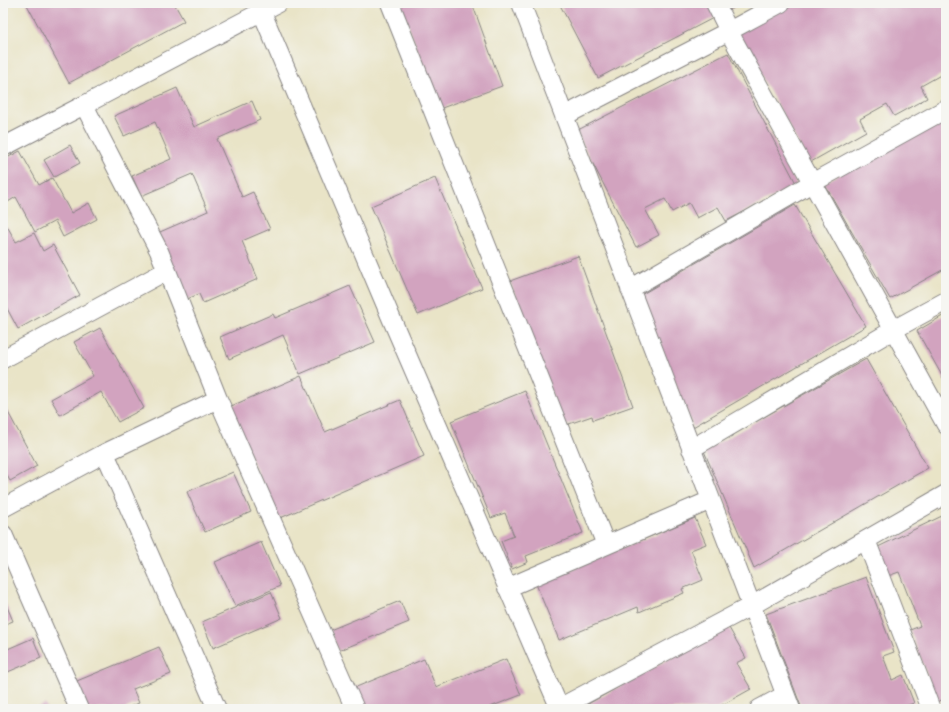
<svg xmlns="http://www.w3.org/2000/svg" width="949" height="712" viewBox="0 0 949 712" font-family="Sriracha,sans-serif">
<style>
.building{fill:#d2a3bf}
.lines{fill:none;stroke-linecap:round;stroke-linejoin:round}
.minor-casing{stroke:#868381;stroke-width:20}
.minor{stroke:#fff;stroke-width:18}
</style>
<rect width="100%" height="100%" fill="#f6f6f2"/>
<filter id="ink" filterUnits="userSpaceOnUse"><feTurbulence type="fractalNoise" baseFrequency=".025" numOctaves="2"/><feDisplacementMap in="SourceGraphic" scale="8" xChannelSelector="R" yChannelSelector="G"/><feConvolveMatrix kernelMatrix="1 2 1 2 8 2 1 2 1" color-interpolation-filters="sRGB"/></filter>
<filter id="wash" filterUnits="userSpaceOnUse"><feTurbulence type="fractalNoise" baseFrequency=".012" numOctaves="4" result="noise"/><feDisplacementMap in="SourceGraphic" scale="16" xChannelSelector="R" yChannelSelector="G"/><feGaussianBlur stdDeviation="0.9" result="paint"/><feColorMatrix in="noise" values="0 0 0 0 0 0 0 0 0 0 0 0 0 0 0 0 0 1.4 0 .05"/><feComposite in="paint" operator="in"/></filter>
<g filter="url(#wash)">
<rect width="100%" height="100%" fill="#e9e4c7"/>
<g id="blocks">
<path class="building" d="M26 3H174L184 21 69 83Z
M400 3H472L502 86 439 109Z
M559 3H710L717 16 598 78Z
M723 3H743L727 11Z
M793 3H946V72L921 86 927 98 894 116 887 104 860 119 866 131 809 163 738 33Z
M728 53 797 185 726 221 718 207 697 218 689 203 672 212 665 199 645 209 659 235 636 247 576 131Z
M177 88 194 127 252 101 260 120 217 139 242 197 253 192 270 229 242 241 258 279 203 303 199 294 185 300 153 235 208 211 192 174 141 196 132 176 171 159 155 122 124 136 114 116Z
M946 114V268L890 299 824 183Z
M70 145 80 163 54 177 44 160Z
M20 151 39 185 52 178 71 213 89 203 97 219 63 237 55 221 35 232 16 197 3 205V160Z
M435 178 482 288 418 315 371 206Z
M795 205 866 326 693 427 639 296Z
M7 226 16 242 34 233 43 251 53 245 80 295 18 329 3 301V229Z
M578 256 633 406 593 420 592 416 563 426 510 281Z
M350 286 375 342 300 374 283 335 229 359 220 337 273 314 275 318Z
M946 314V383L917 331Z
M100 328 144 408 118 422 101 392 60 415 51 399 93 376 74 342Z
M866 359 928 468 754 568 704 451Z
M301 376 325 432 400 400 424 456 278 519 229 407Z
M525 391 583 533 526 556 528 562 512 569 501 541 514 536 505 513 491 518 451 421Z
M3 403 37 466 10 481 3 468Z
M233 472 251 512 205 532 187 492Z
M946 514V698L937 702 910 630 920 626 899 572 888 576 878 547Z
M695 518 706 544 691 550 703 580 682 589 684 593 639 612 638 607 559 640 536 584Z
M261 542 280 586 235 606 215 562Z
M866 577 894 652 883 656 892 680 903 675 914 703 903 707V709H802L766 614Z
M271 592 282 618 213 648 202 622Z
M3 597 13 621 3 625Z
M400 601 409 622 338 651 330 630Z
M728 626 746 658 736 663 751 689 715 709H579Z
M33 638 41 658 3 674V651Z
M159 647 171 674 133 689 139 703 124 709H83L72 683Z
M424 659 436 687 506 659 521 695 485 709H362L354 688Z
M45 704 47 709H34Z"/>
</g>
</g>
<g filter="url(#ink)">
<use href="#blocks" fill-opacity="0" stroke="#868381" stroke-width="1"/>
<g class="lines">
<g class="minor-casing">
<path id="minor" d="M258 3 392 320 560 709
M390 3 606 545
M521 3 791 709
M715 3 734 41 946 425
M84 105 278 3
M564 116 729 31 781 3
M3 147 84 105 159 251 218 399 105 453 3 508
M630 289 812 183 946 109
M3 359 166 271
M218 399 355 709
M691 449 893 330 946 301
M105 453 217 709
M3 534 79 709
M866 540 931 709
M507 588 711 500
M557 709 751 606 946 494
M759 709 785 695"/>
</g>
<use href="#minor" class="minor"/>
</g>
</g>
<rect width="949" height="712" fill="none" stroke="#f6f6f2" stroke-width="16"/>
</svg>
